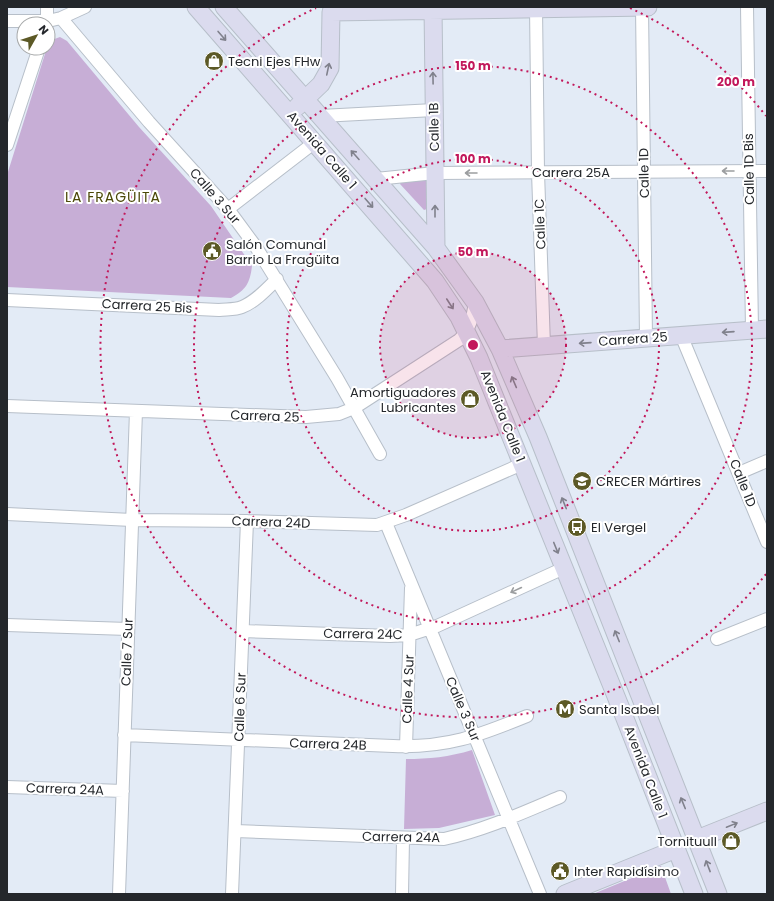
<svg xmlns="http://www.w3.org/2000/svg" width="774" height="901" viewBox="0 0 774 901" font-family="Poppins,sans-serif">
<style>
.green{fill:#c7aed6}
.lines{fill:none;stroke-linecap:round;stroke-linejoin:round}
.street-casing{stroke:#b7bfc9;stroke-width:14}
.secondary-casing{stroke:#b7bfc9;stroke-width:19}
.street{stroke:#fff;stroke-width:12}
.secondary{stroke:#dbdbee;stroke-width:17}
.oneway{stroke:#80818c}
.oneway2{stroke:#9c9ea0}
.ring{fill:none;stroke:#c2185b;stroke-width:2;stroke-dasharray:2 4}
.labels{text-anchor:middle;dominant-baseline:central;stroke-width:4;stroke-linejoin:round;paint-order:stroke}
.poi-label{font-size:13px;fill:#24272b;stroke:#fff;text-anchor:start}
.street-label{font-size:13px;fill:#24272b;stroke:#fff}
.neighbourhood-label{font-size:14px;letter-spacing:1px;fill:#4c4908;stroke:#fff}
.centre{fill:#c2185b;stroke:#fff;stroke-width:2}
.ring-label{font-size:12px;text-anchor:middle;font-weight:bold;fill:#c2185b;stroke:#fff;stroke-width:4;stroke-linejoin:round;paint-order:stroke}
</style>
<rect width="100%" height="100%" fill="#e3ebf6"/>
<path class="green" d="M60 37 67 41 139 127 211 206 252 266C250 283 246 290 231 298L7 287V175L49 41Z
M425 180 428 183 427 209 424 210 400 184 401 182Z
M472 750 495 815 439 828 404 829 406 759C429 759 449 757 472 750Z
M661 866 671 894H593Z"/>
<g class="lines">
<g class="street-casing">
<path id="street" d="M47 7V24
M536 7 538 172 544 346
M642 7 646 338
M747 7 752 330
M61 18 149 122 228 209 256 247 337 378 380 454
M7 21H48L61 18 85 7
M321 116 434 110
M7 145 39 48
M376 179 435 173 767 171
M228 209 315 142
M7 300 219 310C226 309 235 310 242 307 255 302 267 289 277 279
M681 335 767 542
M7 406 306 417 339 414 354 408 459 340C470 330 473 316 475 302
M739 473 767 461
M7 514 132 520 247 521 377 525 406 515 522 464
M386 523 540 894
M7 625 128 629
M243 631 390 636 409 635 437 626 564 568
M717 639 767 619
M124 735 393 746C447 748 478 736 527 716
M406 747 411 588
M7 787 123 791
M235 831 444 839C485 830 522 813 560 797
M119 894 136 411
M232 894 247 521
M402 894 403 839"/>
</g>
<g class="secondary-casing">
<path id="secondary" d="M196 7 435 281 459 317 479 358 624 716 694 894
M224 7 436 248 475 302 500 349 538 437 718 894
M433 7 436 248
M297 107 321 84 330 68 331 12 648 7
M500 349 767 329
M697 839 767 811
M565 894 676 849"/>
</g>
<use href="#street" class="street"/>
<use href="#secondary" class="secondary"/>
</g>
<defs><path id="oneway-shaft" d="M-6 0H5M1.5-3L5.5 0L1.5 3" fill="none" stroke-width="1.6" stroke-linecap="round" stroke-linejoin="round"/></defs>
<g class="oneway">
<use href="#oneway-shaft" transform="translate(222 36) rotate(49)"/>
<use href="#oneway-shaft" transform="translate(328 69) rotate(-78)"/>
<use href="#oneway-shaft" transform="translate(433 78) rotate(-91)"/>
<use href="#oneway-shaft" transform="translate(355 155) rotate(-132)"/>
<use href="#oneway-shaft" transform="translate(369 203) rotate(49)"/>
<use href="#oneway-shaft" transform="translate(435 211) rotate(-90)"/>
<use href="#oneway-shaft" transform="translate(450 304) rotate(57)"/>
<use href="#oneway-shaft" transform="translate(728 332) rotate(176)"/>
<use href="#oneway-shaft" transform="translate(585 343) rotate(176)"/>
<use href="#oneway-shaft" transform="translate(514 382) rotate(-113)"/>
<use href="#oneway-shaft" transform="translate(564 503) rotate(-112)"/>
<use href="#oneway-shaft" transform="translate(556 548) rotate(68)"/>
<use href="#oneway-shaft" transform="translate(617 636) rotate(-112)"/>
<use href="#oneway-shaft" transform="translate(683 803) rotate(-112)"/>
<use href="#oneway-shaft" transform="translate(732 825) rotate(-22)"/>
<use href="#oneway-shaft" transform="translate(708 866) rotate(-111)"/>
</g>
<g class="oneway2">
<use href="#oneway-shaft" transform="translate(728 171) rotate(180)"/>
<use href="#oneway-shaft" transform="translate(471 173) rotate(180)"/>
<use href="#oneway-shaft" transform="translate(516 590) rotate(155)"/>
</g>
<circle cx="473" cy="345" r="93" fill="#c2185b" fill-opacity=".12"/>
<g class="ring">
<circle cx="473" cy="345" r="93"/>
<circle cx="473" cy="345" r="186"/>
<circle cx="473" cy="345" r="279"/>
<path d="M766 574A372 372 0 1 1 316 8M630 8A372 372 0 0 1 766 116"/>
</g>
<defs>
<g id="shop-disc" transform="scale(1)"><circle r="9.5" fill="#5c5926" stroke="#fff"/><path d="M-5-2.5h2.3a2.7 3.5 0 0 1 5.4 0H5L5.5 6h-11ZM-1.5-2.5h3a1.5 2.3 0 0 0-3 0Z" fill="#fff"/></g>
<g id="civic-disc" transform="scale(1)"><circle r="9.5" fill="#5c5926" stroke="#fff"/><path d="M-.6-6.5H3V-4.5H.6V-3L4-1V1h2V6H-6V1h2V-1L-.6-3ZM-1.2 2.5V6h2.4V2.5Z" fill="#fff"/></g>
<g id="school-disc" transform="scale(1)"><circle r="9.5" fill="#5c5926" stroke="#fff"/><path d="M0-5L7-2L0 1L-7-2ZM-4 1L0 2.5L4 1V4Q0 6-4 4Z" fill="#fff"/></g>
<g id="bus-disc" transform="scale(1)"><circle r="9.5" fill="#5c5926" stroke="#fff"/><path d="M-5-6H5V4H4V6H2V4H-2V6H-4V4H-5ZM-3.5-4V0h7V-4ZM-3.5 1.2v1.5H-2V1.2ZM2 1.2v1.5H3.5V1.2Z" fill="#fff"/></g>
<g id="metro-disc" transform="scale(1)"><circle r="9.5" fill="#5c5926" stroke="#fff"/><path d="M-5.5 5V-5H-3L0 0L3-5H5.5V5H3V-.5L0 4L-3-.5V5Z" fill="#fff"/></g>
</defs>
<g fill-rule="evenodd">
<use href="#shop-disc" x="214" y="61"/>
<use href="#civic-disc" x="212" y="251"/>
<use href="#shop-disc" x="470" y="399"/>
<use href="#school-disc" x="582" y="481"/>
<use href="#bus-disc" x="577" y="527"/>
<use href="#metro-disc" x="565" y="709"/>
<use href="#shop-disc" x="731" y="841"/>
<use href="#civic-disc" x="560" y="871"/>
</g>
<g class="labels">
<g class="poi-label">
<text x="228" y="61">Tecni Ejes FHw</text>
<text x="226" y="244">Salón Comunal<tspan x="226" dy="15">Barrio La Fragüita</tspan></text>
<text x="456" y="392" text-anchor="end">Amortiguadores<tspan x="456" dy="15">Lubricantes</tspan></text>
<text x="596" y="481">CRECER Mártires</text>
<text x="591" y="527">El Vergel</text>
<text x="579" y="709">Santa Isabel</text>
<text x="717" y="841" text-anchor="end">Tornituull</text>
<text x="574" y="871">Inter Rapidísimo</text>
</g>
<g class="street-label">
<text transform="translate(434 127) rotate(-91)">Calle 1B</text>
<text transform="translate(322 150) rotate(49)">Avenida Calle 1</text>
<text transform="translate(749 169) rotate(-91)">Calle 1D Bis</text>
<text x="571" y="172">Carrera 25A</text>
<text transform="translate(644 173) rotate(-91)">Calle 1D</text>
<text transform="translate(215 196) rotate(49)">Calle 3 Sur</text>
<text transform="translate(540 224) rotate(-92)">Calle 1C</text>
<text transform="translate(147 306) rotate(3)">Carrera 25 Bis</text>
<text transform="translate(633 339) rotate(-4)">Carrera 25</text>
<text transform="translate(265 416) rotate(2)">Carrera 25</text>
<text transform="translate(503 416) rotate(68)">Avenida Calle 1</text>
<text transform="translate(743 483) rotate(68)">Calle 1D</text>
<text transform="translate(271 522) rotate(2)">Carrera 24D</text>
<text transform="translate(363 634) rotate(1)">Carrera 24C</text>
<text transform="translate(127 652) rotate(-88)">Calle 7 Sur</text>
<text transform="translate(408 689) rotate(-88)">Calle 4 Sur</text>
<text transform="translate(240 707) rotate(-88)">Calle 6 Sur</text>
<text transform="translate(463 709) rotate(67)">Calle 3 Sur</text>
<text transform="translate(328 744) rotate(2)">Carrera 24B</text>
<text transform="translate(646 772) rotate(69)">Avenida Calle 1</text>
<text transform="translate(65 789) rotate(2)">Carrera 24A</text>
<text transform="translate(401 837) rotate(1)">Carrera 24A</text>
</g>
<g class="neighbourhood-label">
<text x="113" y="197">LA FRAGÜITA</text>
</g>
</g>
<circle cx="473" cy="345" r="6" class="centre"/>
<g class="ring-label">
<text x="473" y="70">150 m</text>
<text x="736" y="86">200 m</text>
<text x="473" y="163">100 m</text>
<text x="473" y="256">50 m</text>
</g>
<rect width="774" height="901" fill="none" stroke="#24272b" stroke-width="16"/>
<g transform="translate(36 36) rotate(51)"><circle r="19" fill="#ffffff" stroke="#a7a9aa"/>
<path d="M0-3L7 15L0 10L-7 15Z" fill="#5c5926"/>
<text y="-6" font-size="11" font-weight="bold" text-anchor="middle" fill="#24272b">N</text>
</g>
</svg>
